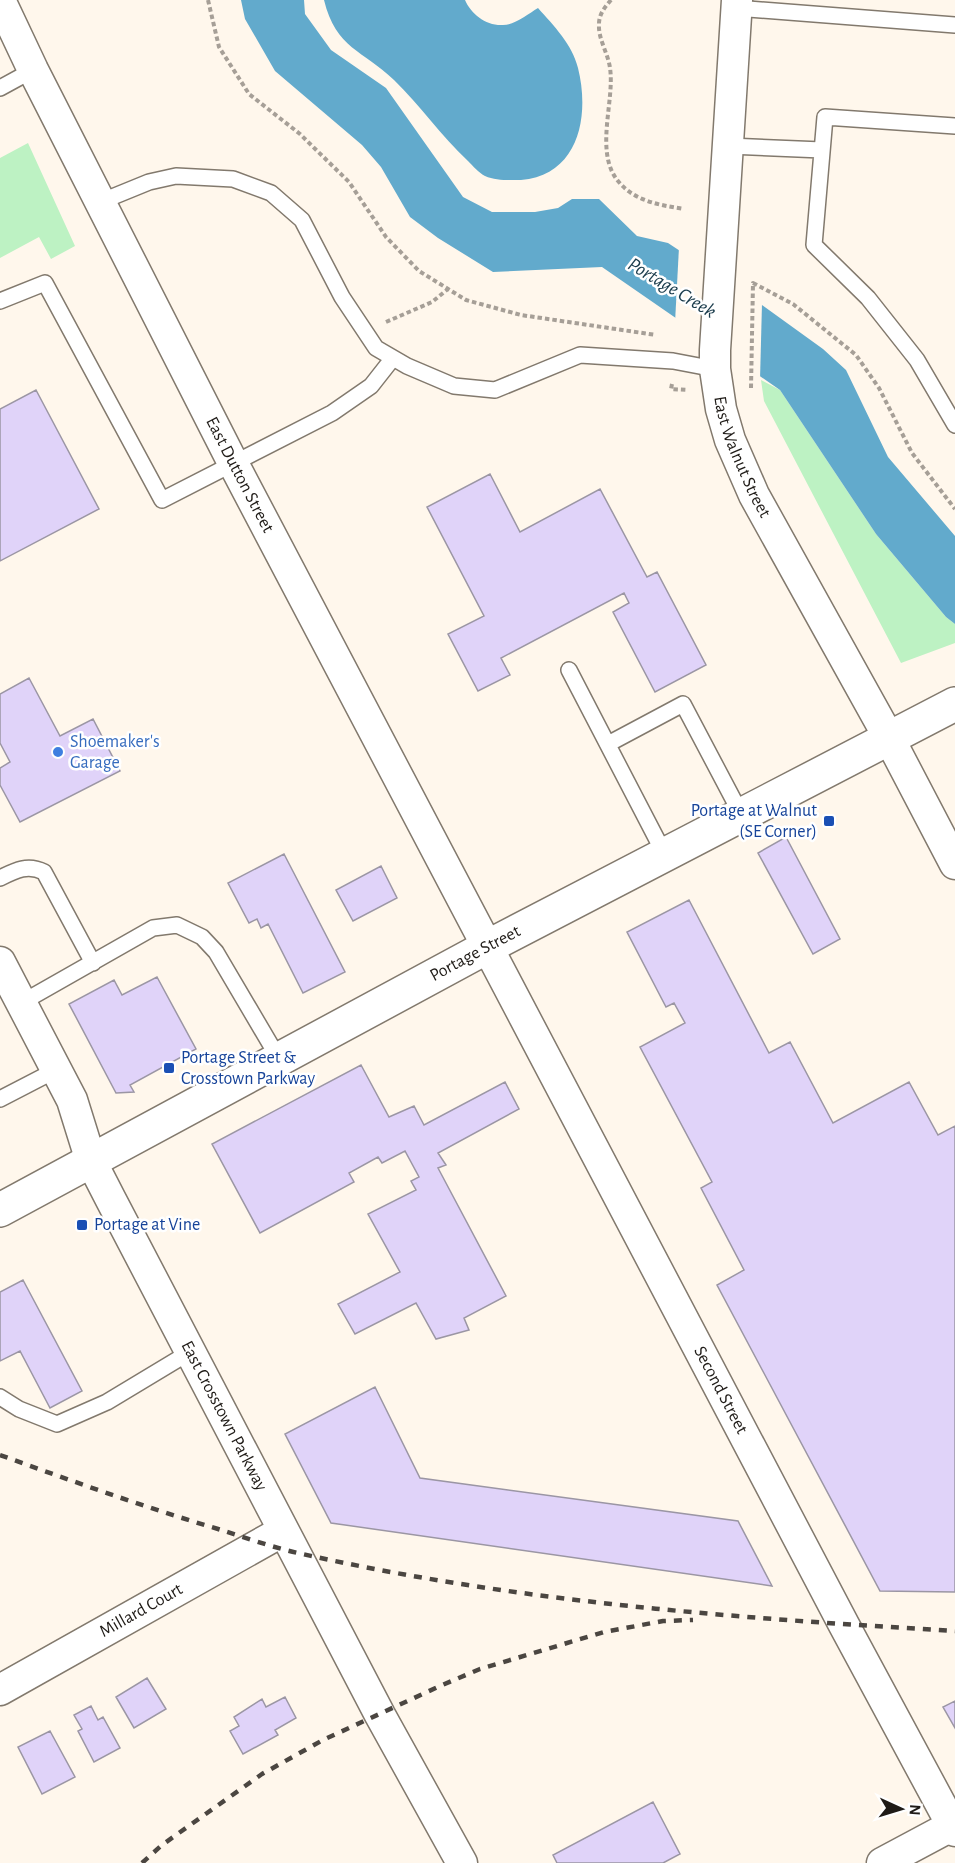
<svg xmlns="http://www.w3.org/2000/svg" width="955" height="1863" viewBox="0 0 955 1863" font-family="'Alegreya Sans',sans-serif">
<style>
.green{fill:#bdf2c3}
.water{fill:#62aacc}
.pier{fill:#fff7ec}
.building{fill:#e0d3f9;stroke:#9b96a4;stroke-width:1.5}
.lines{fill:none;stroke-linecap:round;stroke-linejoin:round}
.lane-casing{stroke:#82796d;stroke-width:18}
.street-casing{stroke:#82796d;stroke-width:33}
.secondary-casing{stroke:#82796d;stroke-width:36}
.path{stroke:#a69f97;stroke-width:4;stroke-dasharray:4.5 3;stroke-linecap:butt}
.lane{stroke:#fff;stroke-width:15}
.street{stroke:#fff;stroke-width:30}
.secondary{stroke:#fff;stroke-width:33}
.rail{stroke:#4b4641;stroke-width:4.5;stroke-dasharray:8 8;stroke-linecap:butt}
.shop-dot{fill:#3f7fe0;stroke:#fff;stroke-width:2}
.transit-dot{fill:#1a4fb4;stroke:#fff;stroke-width:2}
.labels{text-anchor:middle;dominant-baseline:central;stroke-width:5;stroke-linejoin:round;paint-order:stroke}
.street-label{font-size:18px;fill:#1f1b17;stroke:#fff}
.shop-label{font-size:18px;fill:#366cbe;stroke:#fff;text-anchor:start}
.transit-label{font-size:18px;fill:#164399;stroke:#fff;text-anchor:start}
.water-label{font-size:20px;font-style:italic;fill:#1b3c4c;stroke:#fff}
</style>
<rect width="100%" height="100%" fill="#fff7ec"/>
<path class="green" d="M28 143 75 246 51 259 39 237 0 258V158Z
M761 380 780 390 876 534 946 617 955 624V643L901 663 764 401Z"/>
<path class="water" d="M241 0H304L305 14 331 50 386 88 463 197 492 212H535L558 208 572 199H599L637 236 668 243 762 305 823 349 846 370 888 457 955 536V624L946 617 876 534 780 390 602 267 493 272 438 238 410 217 381 167 362 145 275 71 245 19Z
M324 0H465C471 14 486 26 503 25 515 25 528 14 538 8 554 26 572 44 578 68 590 116 579 175 521 180 509 180 496 181 485 176 479 173 473 166 468 161 441 136 420 105 394 80 363 50 336 49 324 0Z"/>
<path class="pier" d="M679 247 762 303 760 380 675 323Z"/>
<path class="building" d="M36 390 99 509 0 561V409Z
M490 474 520 532 600 489 647 577 657 572 706 665 655 692 613 612 629 603 624 593 501 658 510 675 478 691 448 634 484 616 427 507Z
M29 678 60 736 93 719 120 771 20 822 0 785V768L10 762 0 743V694Z
M786 837 840 939 813 954 758 853Z
M284 854 345 972 303 993 268 924 261 928 257 919 249 923 228 883Z
M381 866 397 898 353 921 336 890Z
M689 900 769 1053 790 1042 833 1123 909 1082 938 1135 955 1126V1592L880 1591 717 1285 744 1270 701 1188 712 1182 640 1047 685 1023 674 1003 666 1007 627 932Z
M157 977 196 1049 130 1085 134 1092 116 1093 69 1004 114 980 122 995Z
M361 1065 389 1117 414 1106 424 1125 505 1082 519 1109 438 1153 446 1165 438 1168 506 1296 464 1318 469 1330 436 1339 416 1303 355 1334 338 1304 400 1272 368 1214 416 1190 411 1181 419 1177 405 1151 382 1163 378 1157 349 1173 354 1182 260 1233 212 1144Z
M23 1280 82 1391 50 1408 20 1351 0 1361V1292Z
M375 1387 420 1478 738 1521 772 1586 331 1523 285 1434Z
M147 1678 166 1709 134 1728 116 1697Z
M285 1697 296 1718 275 1730 278 1735 243 1754 230 1731 239 1726 234 1717 262 1699 266 1707Z
M955 1701V1728L943 1707Z
M91 1706 98 1720 103 1717 120 1748 94 1762 78 1731 82 1729 74 1715Z
M50 1731 75 1777 42 1794 18 1747Z
M653 1802 680 1854 663 1863H557L553 1855Z"/>
<g class="lines">
<g class="lane-casing">
<path id="lane" d="M736 8 955 25
M0 88 33 70
M955 126 825 117 814 245 868 298 917 360 955 425
M729 146 822 150
M100 202 149 182 176 176 233 179 271 193 302 220 342 297 376 348 407 366 454 386 495 390 580 355 673 361 715 369
M0 301 45 283 162 500 332 413 371 386 393 358
M569 670 665 855
M608 744 683 704 741 814
M0 878C16 870 28 864 44 872L93 963
M21 1003 153 928 177 925 202 937 216 952 279 1059
M0 1099 56 1070
M0 1397 19 1409 57 1424 107 1402 190 1352"/>
</g>
<g class="street-casing">
<g id="street">
<path id="s1" d="M0 0 33 70 233 463 844 1625 955 1831"/>
<path id="s2" d="M737 0 715 350V369L721 409 730 440 754 495 889 738 955 864"/>
<path id="s3" d="M0 962 72 1100 91 1161 110 1198 380 1715 462 1863"/>
<path id="s4" d="M0 1690 283 1531"/>
<path d="M882 1863 955 1824"/>
</g>
</g>
<g class="secondary-casing">
<g id="secondary">
<path id="s5" d="M0 1210 487 947 955 704"/>
</g>
</g>
<path class="path" d="M208 0 219 47 249 94 300 134 349 182 386 237 419 271 466 300 521 315 656 335
M611 0C605 7 599 14 599 24 598 39 608 53 610 68 615 101 594 152 618 181 634 201 659 205 684 209
M386 322 432 302 448 289
M672 384 671 389 688 390
M751 388 753 283 793 304 856 355 879 388 912 453 955 509"/>
<use href="#lane" class="lane"/>
<use href="#street" class="street"/>
<use href="#secondary" class="secondary"/>
<path class="rail" d="M0 1455C72 1481 144 1507 218 1529 244 1537 271 1547 298 1553 515 1602 734 1618 955 1631
M142 1863 162 1845 262 1774 323 1740 440 1686 480 1669 604 1632 663 1621 693 1620"/>
</g>
<circle class="shop-dot" cx="58" cy="752" r="6"/>
<g class="transit-dot">
<rect x="823" y="815" width="12" height="12" rx="3"/>
<rect x="163" y="1062" width="12" height="12" rx="3"/>
<rect x="76" y="1219" width="12" height="12" rx="3"/>
</g>
<g class="labels">
<g class="street-label">
<text stroke="none"><textPath href="#s2" startOffset="462">East Walnut Street</textPath></text>
<text stroke="none"><textPath href="#s1" startOffset="532">East Dutton Street</textPath></text>
<text stroke="none"><textPath href="#s5" startOffset="540">Portage Street</textPath></text>
<text stroke="none"><textPath href="#s1" startOffset="1566">Second Street</textPath></text>
<text stroke="none"><textPath href="#s3" startOffset="507">East Crosstown Parkway</textPath></text>
<text stroke="none"><textPath href="#s4" startOffset="162">Millard Court</textPath></text>
</g>
<g class="shop-label">
<text x="70" y="742">Shoemaker's<tspan x="70" dy="21">Garage</tspan></text>
</g>
<g class="transit-label">
<text x="817" y="811" text-anchor="end">Portage at Walnut<tspan x="817" dy="21">(SE Corner)</tspan></text>
<text x="181" y="1058">Portage Street &amp;<tspan x="181" dy="21">Crosstown Parkway</tspan></text>
<text x="94" y="1225">Portage at Vine</text>
</g>
<g class="water-label">
<text transform="translate(672 288) rotate(31)">Portage Creek</text>
</g>
</g>
<g transform="translate(901 1809) rotate(94)" stroke="#ffffff" stroke-width="4.5" paint-order="stroke">
<path d="M0-4.5L10 22L0 15L-10 22Z" fill="#1f1b17"/>
<text y="-9" font-size="16" font-weight="bold" text-anchor="middle" fill="#1f1b17">N</text>
</g>
</svg>
